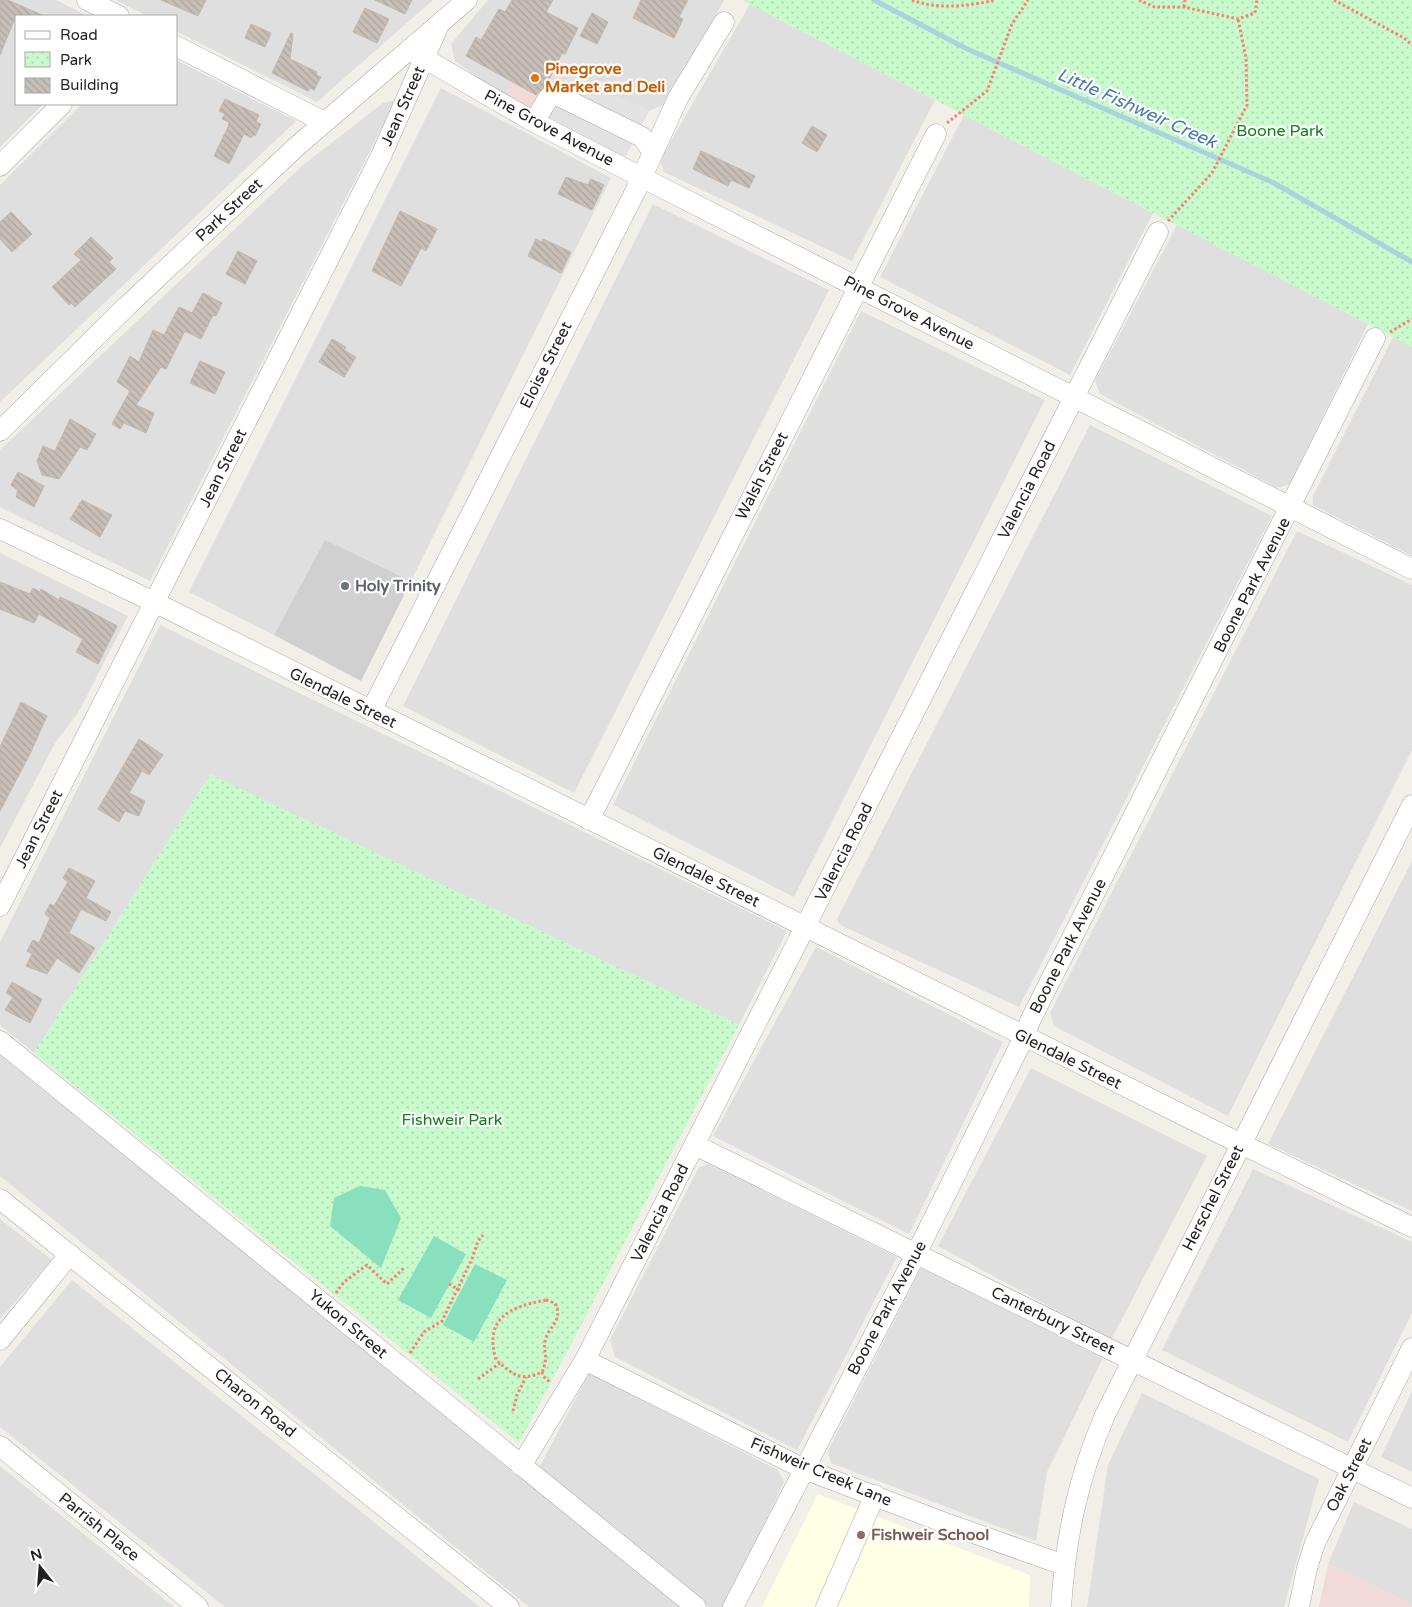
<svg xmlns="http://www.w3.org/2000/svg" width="1412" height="1607" viewBox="0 0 1412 1607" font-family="'Varela Round',sans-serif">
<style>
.residential{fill:#e0dfdf}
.commercial{fill:#f2dad9}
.education{fill:#ffffe5}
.religious{fill:#d0d0d0}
.park{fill:url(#park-dots)}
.pitch{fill:#88e0be}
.parking{fill:#e2e2e2}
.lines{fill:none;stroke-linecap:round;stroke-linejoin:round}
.stream{stroke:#aad3df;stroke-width:5}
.building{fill:url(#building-back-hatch);stroke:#c4b6ab}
.minor-casing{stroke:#a9a9a9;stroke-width:21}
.path{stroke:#fa8072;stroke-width:3;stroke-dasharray:2.5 2.5;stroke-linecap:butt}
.minor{stroke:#fff;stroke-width:20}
.food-dot{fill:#e8710a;stroke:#fff;stroke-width:2}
.worship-dot{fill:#6b7280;stroke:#fff;stroke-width:2}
.education-dot{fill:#8d6e63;stroke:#fff;stroke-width:2}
.labels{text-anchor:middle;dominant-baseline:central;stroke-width:4.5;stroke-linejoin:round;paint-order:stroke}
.food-label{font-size:16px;font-weight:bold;fill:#c56008;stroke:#fff;text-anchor:start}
.street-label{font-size:16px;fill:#222;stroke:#fff}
.park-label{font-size:16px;fill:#0c8416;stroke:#fff}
.worship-label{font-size:16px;font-weight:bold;fill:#5b616d;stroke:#fff;text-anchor:start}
.education-label{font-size:16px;font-weight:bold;fill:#785e54;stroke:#fff;text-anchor:start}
.water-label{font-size:18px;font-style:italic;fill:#4a7aab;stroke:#fff}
</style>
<defs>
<pattern id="park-dots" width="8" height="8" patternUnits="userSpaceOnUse" patternTransform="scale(1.25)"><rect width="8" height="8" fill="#c8facc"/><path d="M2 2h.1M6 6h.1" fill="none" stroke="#acd6af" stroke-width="1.8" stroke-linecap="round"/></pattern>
<pattern id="building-back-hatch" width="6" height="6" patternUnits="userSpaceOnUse" patternTransform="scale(1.25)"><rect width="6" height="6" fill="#c7bfb8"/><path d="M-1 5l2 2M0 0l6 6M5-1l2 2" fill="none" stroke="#aba49e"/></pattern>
</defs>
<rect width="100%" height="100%" fill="#f2efe9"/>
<path class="residential" d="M0 0H56L88 16H16V104H43L0 147Z
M115 0H433L317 102 176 31V16H147Z
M488 0H724L668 103 649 111 569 76 573 66 504 96 455 61 451 44Z
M750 4 935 100 852 261 664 172 660 160Z
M176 60 296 121 0 402V185L82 104H176Z
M441 88 611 178 411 581 325 541 274 635 189 592Z
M396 100 150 581 0 507V450L303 165 383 103Z
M964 115 1153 213 1070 375 880 277Z
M653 204 829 290 574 793 403 706Z
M1177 225 1368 324 1290 484 1277 488 1100 394 1095 381Z
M861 311 1045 400 794 897 613 805Z
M1393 337 1412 347V556L1313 505V496Z
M1090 425 1272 516 1019 1007 840 925 837 919Z
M1297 531 1412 585V750L1228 1116 1054 1026 1050 1013Z
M0 553 128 616 78 713 55 743 0 848Z
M160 625 787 931 739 1025 210 775 34 1053 0 1025V942Z
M1412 861V1211L1268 1144Z
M816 947 1003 1042 909 1234 713 1136Z
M0 1054 684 1607H529L0 1176Z
M1031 1068 1207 1156 1111 1340 938 1246Z
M709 1164 897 1257 797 1450 615 1357 610 1340 699 1167Z
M1253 1169 1412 1242V1313L1348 1442 1162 1350Z
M0 1219 52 1260 0 1319Z
M921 1268 1103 1358 1047 1472 1036 1541 831 1463 828 1451Z
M72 1280 480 1607H225L0 1427V1367Z
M589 1373 778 1470 784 1482 725 1607H709L538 1470Z
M1412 1391V1472L1381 1457Z
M1142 1393 1319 1479 1284 1607H1087L1108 1465Z
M0 1466 174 1607H0Z
M1354 1502 1412 1529V1605L1328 1564Z"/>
<path class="commercial" d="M532 46 574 67 544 119 504 96Z
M1328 1564 1412 1605V1607H1319Z"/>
<path class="education" d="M818 1494 1030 1575 1029 1607H762Z"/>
<path class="religious" d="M325 540 411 581 361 681 274 635Z"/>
<path class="park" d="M742 0H1412V347Z
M210 774 739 1025 519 1443 34 1053Z"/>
<path class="pitch" d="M360 1186 385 1190 401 1218 381 1268 330 1226 334 1198Z
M434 1236 466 1254 431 1318 398 1300Z
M475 1264 507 1280 474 1342 443 1325Z"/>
<path class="parking" d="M569 76 649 111 625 158 544 119Z"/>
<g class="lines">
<path class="stream" d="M874 0 965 48 1274 183 1412 262"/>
</g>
<path class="building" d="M0 0H8L44 16H16L0 55Z
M161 0H206L198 16Z
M375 0H412L405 14Z
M512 0H553L546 12 578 28 565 54 562 53 546 86 536 95 466 56 476 37 481 40 499 9 505 12Z
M641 0H688L679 17 683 19 674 38 633 18Z
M365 8 389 19 377 43 353 32Z
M592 13 608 22 597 44 580 36Z
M251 24 271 33 265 47 245 38Z
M291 33 293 34 290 59 317 72 316 75 321 77 314 90 310 88 308 91 272 73Z
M225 99 259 115 256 122 261 124 255 136 253 135 251 138 244 134 229 164 214 156 228 127 229 122 222 119 225 114 219 111Z
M812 126 827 135 817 152 802 143Z
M701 151 755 176 749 188 731 180 728 186 693 169Z
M566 177 588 185 591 179 604 185 592 210 558 194Z
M400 211 437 229 426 251 421 248 401 286 372 271Z
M11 212 32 234 12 252 0 239V222Z
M91 237 113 258 109 262 116 269 75 307 71 303 69 305 52 287 81 260 74 254Z
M536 239 542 242 543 239 571 252 561 273 528 256Z
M238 251 257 261 245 284 226 274Z
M203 293 222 303 216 316 213 315 201 339 185 331 166 369 161 367 136 405 154 413 146 433 124 423 120 429 112 424 130 391 117 382 130 356 139 362 153 330 164 335 179 307 192 313Z
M332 339 346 347 344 350 356 357 344 377 319 362Z
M200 361 225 372 215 394 190 383Z
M70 419 96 434 87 450 80 447 59 479 42 475 37 461 43 446 55 451Z
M18 472 44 486 34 507 16 497 18 490 11 485Z
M82 500 112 515 100 537 70 519Z
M0 582 30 594 33 588 40 592 41 589 59 600 60 597 82 607 117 626 98 664 76 652 83 639 39 614 34 623 0 609Z
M21 702 47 716 30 754 0 811V747Z
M139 739 163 755 149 775 142 771 129 793 145 801 139 816 125 811 119 822 98 809Z
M69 868 95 881 86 898 111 912 106 921 81 909 69 933 95 948 79 973 57 958 47 974 26 966 32 954 27 951 33 940 39 943 50 918 45 914 50 904 54 906 68 882 63 878Z
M12 982 42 999 30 1023 5 1010 13 997 6 993Z"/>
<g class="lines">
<g class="minor-casing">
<path id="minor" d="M87 0 119 16
M176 46 324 122
M410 50 532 121 641 177 1412 569
M534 122 549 97 557 95 642 137 653 152
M0 166 62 104
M0 431 127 306 296 147 467 0
M0 529 154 602 1223 1135 1412 1227
M371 711 636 190 678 98 724 22
M589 820 936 134
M0 906 381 156 438 27
M0 1041 696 1607
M695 1145 1412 1498
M0 1199 509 1607
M0 1340 70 1254
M585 1360 804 1469 948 1524 1064 1565
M0 1446 198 1607
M521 1466 585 1360 1158 232
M733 1607 916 1254 1024 1037 1031 1019 1375 338
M826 1607 875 1495
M1061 1607C1066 1536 1077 1481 1105 1415L1412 805
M1299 1607 1307 1568 1315 1543 1412 1348"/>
</g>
<path class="path" d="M912 0C937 10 970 6 995 0
M1139 0 1155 7H1184L1238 19 1255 13 1257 0
M1334 0 1404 38 1412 45
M1184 7 1185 0
M947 123 987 91 1012 24 1028 0
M1168 221 1212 173 1247 105 1246 58 1238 19
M1390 332 1412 319
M449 1284 461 1291
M336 1293 344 1282 367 1265 387 1284 405 1267
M546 1300 555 1303C564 1321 549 1325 545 1341 543 1352 549 1357 542 1372 520 1382 514 1375 496 1360 484 1318 509 1307 546 1300Z
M410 1353 424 1332 442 1321 472 1259 478 1241 483 1235
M542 1372 543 1376 551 1383
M478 1379 500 1363
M513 1411 517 1395 526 1377"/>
<use href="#minor" class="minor"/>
</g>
<circle class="food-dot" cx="535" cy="78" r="5"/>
<circle class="worship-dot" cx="345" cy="586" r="5"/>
<circle class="education-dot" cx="861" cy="1535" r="5"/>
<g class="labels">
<g class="food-label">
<text x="545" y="69">Pinegrove<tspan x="545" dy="18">Market and Deli</tspan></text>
</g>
<g class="street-label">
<text transform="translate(403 106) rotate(-66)">Jean Street</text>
<text transform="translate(549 128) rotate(28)">Pine Grove Avenue</text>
<text transform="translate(229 210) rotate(-43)">Park Street</text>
<text transform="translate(909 313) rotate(27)">Pine Grove Avenue</text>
<text transform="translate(546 365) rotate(-63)">Eloise Street</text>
<text transform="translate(223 468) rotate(-63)">Jean Street</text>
<text transform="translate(762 476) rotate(-63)">Walsh Street</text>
<text transform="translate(1027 490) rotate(-63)">Valencia Road</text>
<text transform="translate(1252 585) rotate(-63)">Boone Park Avenue</text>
<text transform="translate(343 698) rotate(26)">Glendale Street</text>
<text transform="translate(39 829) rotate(-63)">Jean Street</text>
<text transform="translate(844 852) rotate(-63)">Valencia Road</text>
<text transform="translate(706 877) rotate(26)">Glendale Street</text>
<text transform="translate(1068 946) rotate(-63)">Boone Park Avenue</text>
<text transform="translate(1068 1059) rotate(26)">Glendale Street</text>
<text transform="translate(1213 1198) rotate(-63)">Herschel Street</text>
<text transform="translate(660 1213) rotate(-63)">Valencia Road</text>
<text transform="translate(887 1308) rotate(-62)">Boone Park Avenue</text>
<text transform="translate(1053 1321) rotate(26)">Canterbury Street</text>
<text transform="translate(348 1324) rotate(40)">Yukon Street</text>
<text transform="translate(255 1403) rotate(39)">Charon Road</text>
<text transform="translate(821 1472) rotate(23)">Fishweir Creek Lane</text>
<text transform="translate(1349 1475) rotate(-63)">Oak Street</text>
<text transform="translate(99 1527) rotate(39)">Parrish Place</text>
</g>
<g class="park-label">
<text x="1280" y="131">Boone Park</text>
<text x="452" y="1120">Fishweir Park</text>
</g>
<g class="worship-label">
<text x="355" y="586">Holy Trinity</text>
</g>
<g class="education-label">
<text x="871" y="1535">Fishweir School</text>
</g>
<g class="water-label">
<text transform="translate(1137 108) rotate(24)">Little Fishweir Creek</text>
</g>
</g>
<rect x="15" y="15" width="162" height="90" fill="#ffffff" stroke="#a7a7a7"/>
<rect x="25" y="31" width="25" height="8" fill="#ffffff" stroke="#a7a7a7"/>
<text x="60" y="40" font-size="15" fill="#222222">Road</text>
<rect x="25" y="52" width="25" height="15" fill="url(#park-dots)" stroke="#a7a7a7"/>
<text x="60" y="65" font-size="15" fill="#222222">Park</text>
<rect x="25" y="78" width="25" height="15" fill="url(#building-back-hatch)" stroke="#a7a7a7"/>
<text x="60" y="90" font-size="15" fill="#222222">Building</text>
<g transform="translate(40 1567) rotate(343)" stroke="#ffffff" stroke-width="4" paint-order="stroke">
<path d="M0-4L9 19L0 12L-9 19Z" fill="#222222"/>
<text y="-8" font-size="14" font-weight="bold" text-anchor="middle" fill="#222222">N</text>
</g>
</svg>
